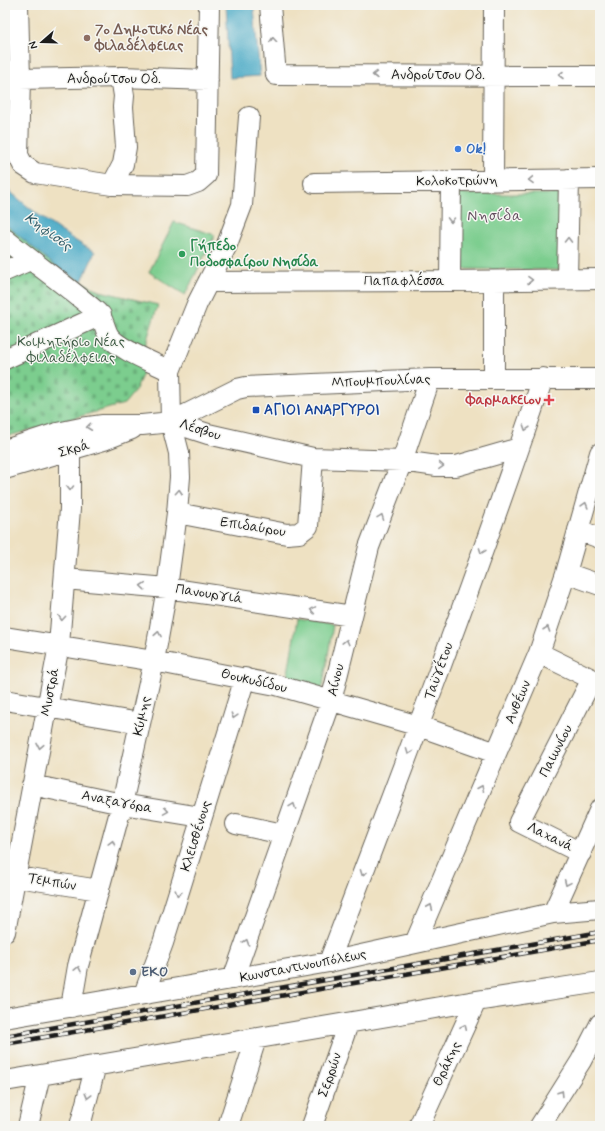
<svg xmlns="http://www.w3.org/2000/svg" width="605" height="1131" viewBox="0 0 605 1131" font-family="Mynerve,sans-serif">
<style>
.green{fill:#7bcd8e;stroke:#4c7455}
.cemetery{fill:url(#cemetery-stones);stroke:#4c7455}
.water{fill:#44a7c4;stroke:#306270}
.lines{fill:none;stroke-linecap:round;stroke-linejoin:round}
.minor-casing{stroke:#666156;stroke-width:22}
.minor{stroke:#fff;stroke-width:20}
.rail-casing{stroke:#1c1c1c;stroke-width:4.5}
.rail{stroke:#f6f6f2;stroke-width:3;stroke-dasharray:9;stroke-linecap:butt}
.oneway{stroke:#999}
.education-dot{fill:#8d6e63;stroke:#f6f6f2;stroke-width:1.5}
.shop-dot{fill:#3f7fe0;stroke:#f6f6f2;stroke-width:1.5}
.leisure-dot{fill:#2e9e5b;stroke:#f6f6f2;stroke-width:1.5}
.health-dot{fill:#e0444e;stroke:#f6f6f2;stroke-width:1.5}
.transit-dot{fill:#1a4fb4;stroke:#f6f6f2;stroke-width:1.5}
.service-dot{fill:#5c6f8a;stroke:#f6f6f2;stroke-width:1.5}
.labels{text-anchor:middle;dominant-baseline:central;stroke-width:3;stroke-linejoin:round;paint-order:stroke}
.education-label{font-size:14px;font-weight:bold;fill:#785e54;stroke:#f6f6f2;text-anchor:start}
.street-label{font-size:14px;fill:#1c1c1c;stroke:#f6f6f2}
.shop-label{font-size:14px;font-weight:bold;fill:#366cbe;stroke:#f6f6f2;text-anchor:start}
.leisure-label{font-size:14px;font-weight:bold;fill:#27864d;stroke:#f6f6f2;text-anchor:start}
.park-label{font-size:14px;fill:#3d5a44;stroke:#f6f6f2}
.health-label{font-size:14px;font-weight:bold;fill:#be3a42;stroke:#f6f6f2;text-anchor:end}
.transit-label{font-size:14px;font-weight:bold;fill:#164399;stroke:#f6f6f2;text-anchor:start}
.service-label{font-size:14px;font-weight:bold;fill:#4e5e75;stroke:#f6f6f2;text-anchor:start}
.neighbourhood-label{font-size:15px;letter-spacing:1px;fill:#624d5e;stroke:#f6f6f2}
.water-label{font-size:15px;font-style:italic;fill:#2e5b68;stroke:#f6f6f2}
</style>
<defs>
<pattern id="cemetery-stones" width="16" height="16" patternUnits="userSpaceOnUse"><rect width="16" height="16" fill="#7bcd8e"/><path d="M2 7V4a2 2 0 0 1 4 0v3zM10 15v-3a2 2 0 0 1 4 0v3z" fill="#6aaf7a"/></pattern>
</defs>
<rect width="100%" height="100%" fill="#f6f6f2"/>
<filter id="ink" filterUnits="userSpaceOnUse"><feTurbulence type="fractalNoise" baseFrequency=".025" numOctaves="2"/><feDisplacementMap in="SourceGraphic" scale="8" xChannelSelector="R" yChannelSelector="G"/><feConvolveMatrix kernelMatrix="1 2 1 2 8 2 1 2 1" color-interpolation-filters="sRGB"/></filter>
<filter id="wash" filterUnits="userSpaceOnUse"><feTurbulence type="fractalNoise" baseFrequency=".012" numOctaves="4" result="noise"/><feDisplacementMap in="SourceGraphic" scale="16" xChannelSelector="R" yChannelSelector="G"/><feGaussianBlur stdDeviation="0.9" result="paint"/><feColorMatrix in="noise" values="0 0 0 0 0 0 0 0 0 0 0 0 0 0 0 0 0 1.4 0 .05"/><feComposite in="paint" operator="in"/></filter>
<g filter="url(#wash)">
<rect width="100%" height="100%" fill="#eee1c2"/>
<path class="green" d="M459 194H559V270L459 269Z
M174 222 215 235 185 295 149 272Z
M297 619 333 625 322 691 286 685Z"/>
<path class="cemetery" d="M5 224 61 271 100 291 158 305 143 352 144 371 135 391 124 404 5 437Z"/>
<path class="water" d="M226 5H254L256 34 260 76 230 78Z
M5 187C33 212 62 234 95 252L82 281 61 271 5 224Z"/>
</g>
<g filter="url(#ink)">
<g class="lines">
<g class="minor-casing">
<path id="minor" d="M18 5 20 79 18 155 23 165 35 173 112 185 187 186 198 182 206 175 209 5
M270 5 276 75 600 76
M20 79 121 77 208 80
M493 180 494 5
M314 183 600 179
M112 185 123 164 126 147 123 107 124 96 121 77
M5 239C35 264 67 286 97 312 104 318 104 328 109 336 119 350 155 363 170 371
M5 271 30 260
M567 279 569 179
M450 281 451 181
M494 281V379
M208 282 450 281 600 279
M5 359 101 315
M171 422 208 434 313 458 402 461 437 466H456L519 448
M5 450 57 433 81 428 103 425H142L171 422 237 389 246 387 430 379H600
M5 469 104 440 132 429
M177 513 287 534 299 533 308 526 313 458
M578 530 600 538
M566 573 600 585
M65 579 167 588 352 616
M5 637 154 661 276 685 419 726 496 753
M539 653 600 683
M5 700 140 723
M32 785 122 804 201 817
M236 824 283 834
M581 853 519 822 592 679
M5 875 99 890
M553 913 600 809
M5 932 59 645 70 509V449
M415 943 539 653 566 573 600 453
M329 962C403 768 477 574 543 378
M233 979 331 701 369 547 402 461 430 379
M144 994 163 943 245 678
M71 1007 78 966 122 804 154 661 167 588 177 513 180 477 179 453 171 422 170 371 197 304 226 247 242 205 249 117
M5 1018 329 962 553 913 600 909
M5 1081 476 1001 600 982
M28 1126 40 1075
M80 1126 96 1065
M228 1126 256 1039
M312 1126 348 1024
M419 1126 476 1001
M540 1126 581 1061 600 1024"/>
</g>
<use href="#minor" class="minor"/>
<g class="rail-casing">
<path id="rail" d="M5 1036 600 932
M5 1044 600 940"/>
</g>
<use href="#rail" class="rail"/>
</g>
<defs><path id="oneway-chevron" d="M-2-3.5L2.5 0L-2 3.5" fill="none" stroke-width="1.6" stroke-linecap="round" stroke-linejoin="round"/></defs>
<g class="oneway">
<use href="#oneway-chevron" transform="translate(273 40) rotate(-95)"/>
<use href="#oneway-chevron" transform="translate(375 75) rotate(180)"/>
<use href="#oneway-chevron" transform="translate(561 75) rotate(-180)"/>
<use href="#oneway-chevron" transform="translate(531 180) rotate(179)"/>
<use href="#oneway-chevron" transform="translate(451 220) rotate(91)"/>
<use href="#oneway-chevron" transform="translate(568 240) rotate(-89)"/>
<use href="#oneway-chevron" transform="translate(530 280) rotate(-1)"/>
<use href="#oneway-chevron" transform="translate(89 427) rotate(173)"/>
<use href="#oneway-chevron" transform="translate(526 428) rotate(109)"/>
<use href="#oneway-chevron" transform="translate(441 466) rotate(3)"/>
<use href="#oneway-chevron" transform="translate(70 488) rotate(90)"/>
<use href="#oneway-chevron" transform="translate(179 492) rotate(-86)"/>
<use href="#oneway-chevron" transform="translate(585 505) rotate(-74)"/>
<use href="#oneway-chevron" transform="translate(381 517) rotate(-69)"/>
<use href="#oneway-chevron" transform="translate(482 551) rotate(110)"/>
<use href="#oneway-chevron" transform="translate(143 586) rotate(-175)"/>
<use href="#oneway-chevron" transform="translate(313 610) rotate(-171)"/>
<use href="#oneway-chevron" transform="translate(62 618) rotate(95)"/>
<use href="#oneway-chevron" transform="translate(547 629) rotate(-71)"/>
<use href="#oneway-chevron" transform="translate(158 634) rotate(-80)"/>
<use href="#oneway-chevron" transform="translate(346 642) rotate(-76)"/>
<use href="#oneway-chevron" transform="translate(234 716) rotate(108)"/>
<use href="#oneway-chevron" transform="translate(40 746) rotate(101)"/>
<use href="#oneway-chevron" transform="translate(409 752) rotate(111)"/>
<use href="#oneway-chevron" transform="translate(481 788) rotate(-67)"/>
<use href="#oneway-chevron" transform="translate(293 806) rotate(-70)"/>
<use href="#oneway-chevron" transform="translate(166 811) rotate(9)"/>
<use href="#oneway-chevron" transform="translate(112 843) rotate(-75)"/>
<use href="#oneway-chevron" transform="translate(363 873) rotate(111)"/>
<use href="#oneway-chevron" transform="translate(567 883) rotate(114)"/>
<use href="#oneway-chevron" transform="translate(178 893) rotate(107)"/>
<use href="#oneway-chevron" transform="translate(430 907) rotate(-67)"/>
<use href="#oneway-chevron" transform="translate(246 942) rotate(-71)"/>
<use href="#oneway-chevron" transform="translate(78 969) rotate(-78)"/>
<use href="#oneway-chevron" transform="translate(464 1027) rotate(-65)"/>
<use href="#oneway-chevron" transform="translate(561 1093) rotate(-58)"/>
<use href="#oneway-chevron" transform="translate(88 1096) rotate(105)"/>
</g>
</g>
<circle class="education-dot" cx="87" cy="38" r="4"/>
<circle class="shop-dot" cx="458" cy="149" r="4"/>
<circle class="leisure-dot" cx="182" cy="254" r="4"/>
<path class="health-dot" d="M547 394h4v4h4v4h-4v4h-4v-4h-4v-4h4z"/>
<rect class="transit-dot" x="252" y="406" width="8" height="8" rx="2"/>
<circle class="service-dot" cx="133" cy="972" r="4"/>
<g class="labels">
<g class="education-label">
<text x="95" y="30">7ο Δημοτικό Νέας<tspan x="95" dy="16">Φιλαδέλφειας</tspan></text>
</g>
<g class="street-label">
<text x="438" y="75">Ανδρούτσου Οδ.</text>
<text x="114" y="79">Ανδρούτσου Οδ.</text>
<text transform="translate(457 181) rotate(-1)">Κολοκοτρώνη</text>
<text x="404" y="281">Παπαφλέσσα</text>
<text transform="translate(381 381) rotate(-2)">Μπουμπουλίνας</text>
<text transform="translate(200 430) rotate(17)">Λέσβου</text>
<text transform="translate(74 449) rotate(-16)">Σκρά</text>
<text transform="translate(253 527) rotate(9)">Επιδαύρου</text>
<text transform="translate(209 594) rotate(9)">Πανουργιά</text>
<text transform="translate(439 671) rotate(-70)">Ταϋγέτου</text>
<text transform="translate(336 680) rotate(-76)">Αίνου</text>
<text transform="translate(254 681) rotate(13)">Θουκυδίδου</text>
<text transform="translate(50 692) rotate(-79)">Μυστρά</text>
<text transform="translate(518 702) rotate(-67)">Ανθέων</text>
<text transform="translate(142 716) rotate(-78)">Κύμης</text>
<text transform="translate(556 751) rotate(-63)">Παιωνίου</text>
<text transform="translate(117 802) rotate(11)">Αναξαγόρα</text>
<text transform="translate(196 836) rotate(-73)">Κλεισθένους</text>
<text transform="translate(550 837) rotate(26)">Λαχανά</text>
<text transform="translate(52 882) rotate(10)">Τεμπών</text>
<text transform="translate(303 966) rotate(-11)">Κωνσταντινουπόλεως</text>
<text transform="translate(447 1064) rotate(-65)">Θράκης</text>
<text transform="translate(330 1075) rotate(-71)">Σερρών</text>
</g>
<g class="shop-label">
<text x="466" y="149">Ok!</text>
</g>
<g class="leisure-label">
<text x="190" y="246">Γήπεδο<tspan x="190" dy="16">Ποδοσφαίρου Νησίδα</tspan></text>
</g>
<g class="park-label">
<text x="71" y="342">Κοιμητήριο Νέας<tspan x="71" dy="16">Φιλαδέλφειας</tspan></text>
</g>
<g class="health-label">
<text x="541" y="400">Φαρμακειον</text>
</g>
<g class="transit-label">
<text x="264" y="410">ΑΓΙΟΙ ΑΝΑΡΓΥΡΟΙ</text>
</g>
<g class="service-label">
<text x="141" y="972">EKO</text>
</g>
<g class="neighbourhood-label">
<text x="495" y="216">Νησίδα</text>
</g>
<g class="water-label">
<text transform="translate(48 232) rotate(36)">Κηφισός</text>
</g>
</g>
<rect width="605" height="1131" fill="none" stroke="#f6f6f2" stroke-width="20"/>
<g transform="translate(42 42) rotate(250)" stroke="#f6f6f2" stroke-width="3" paint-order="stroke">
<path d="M0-3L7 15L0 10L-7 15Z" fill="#1c1c1c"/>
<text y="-6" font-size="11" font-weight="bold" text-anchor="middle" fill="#1c1c1c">N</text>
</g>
</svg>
